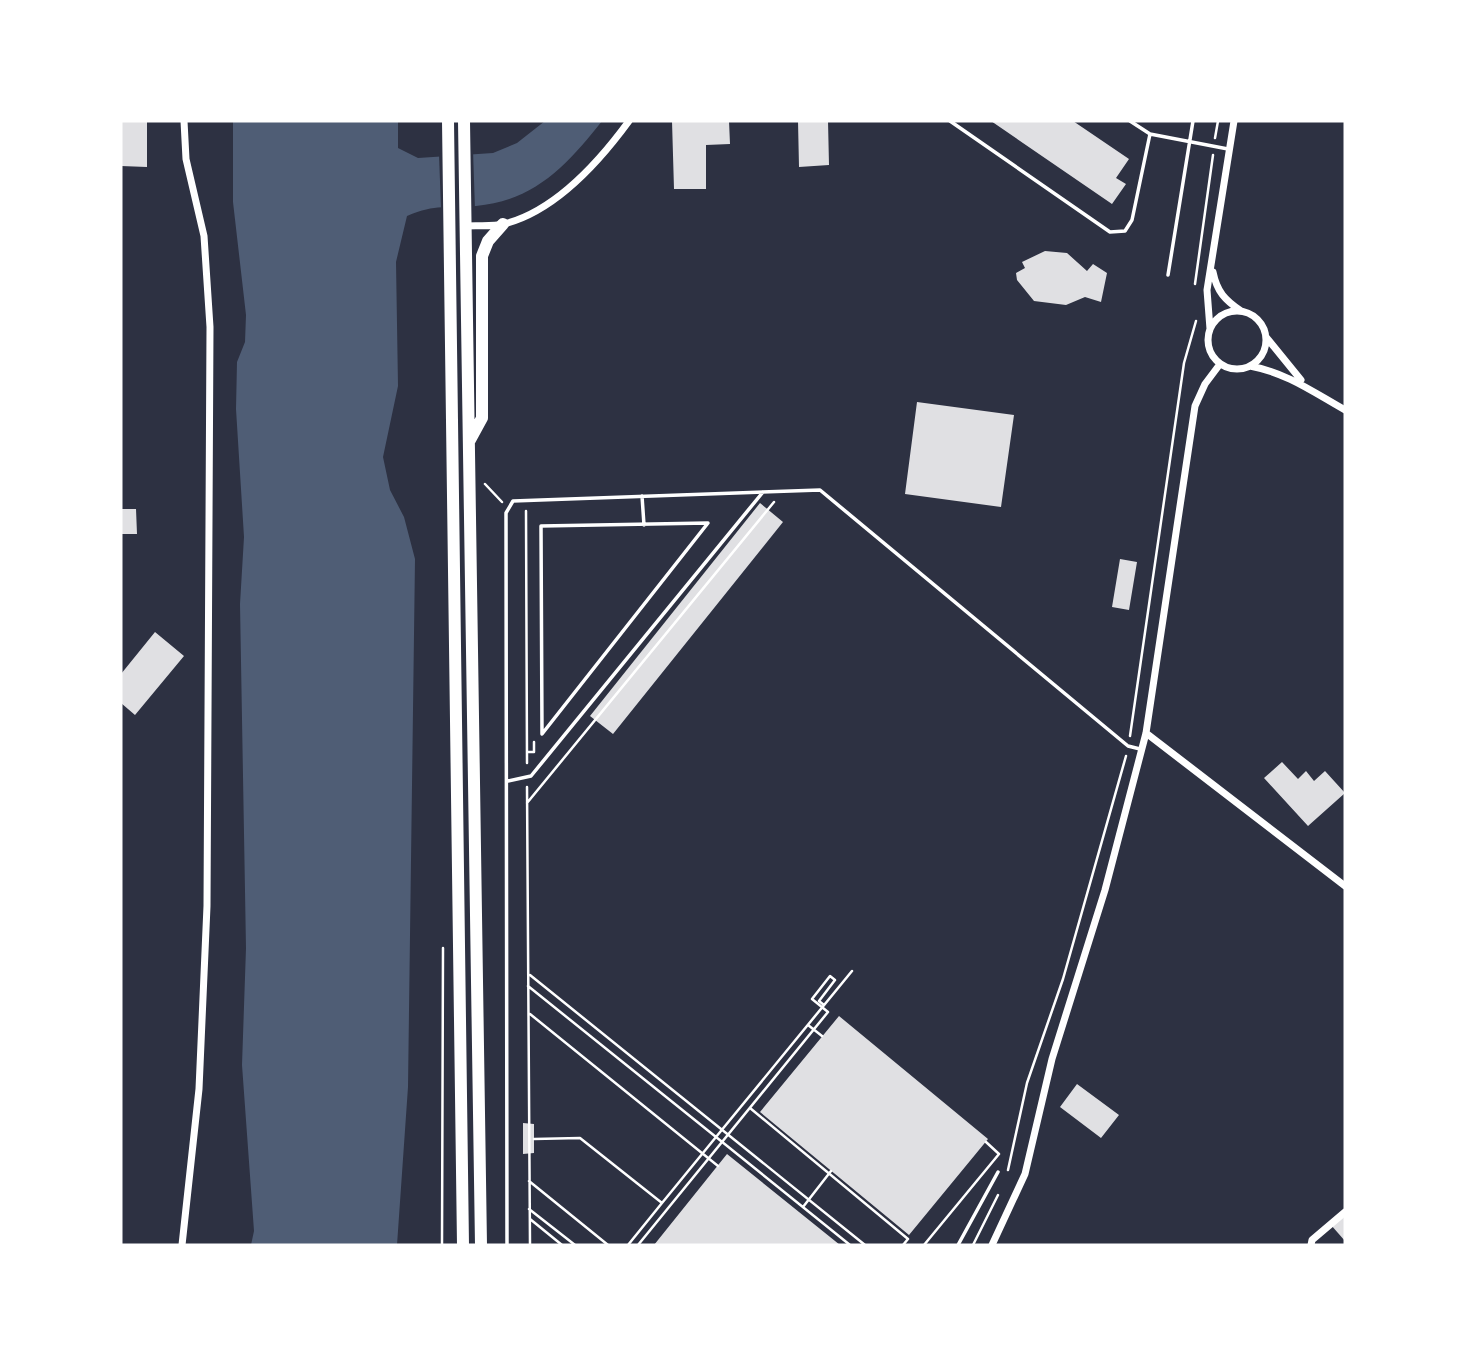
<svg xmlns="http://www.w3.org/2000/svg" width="1466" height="1366" viewBox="0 0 1466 1366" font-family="'Source Sans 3',sans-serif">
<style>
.water{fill:#4f5d75}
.pier{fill:#2d3142}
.building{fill:#e0e0e3}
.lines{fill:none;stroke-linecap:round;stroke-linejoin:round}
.path{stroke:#fff;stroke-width:2.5}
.service{stroke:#fff;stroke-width:3.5}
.minor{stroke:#fff;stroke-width:7}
.trunk{stroke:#fff;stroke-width:12}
</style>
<rect width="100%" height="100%" fill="#2d3142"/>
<path class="water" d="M233 121H398V148L418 158 493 153 517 143 545 121H602C568 164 535 201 476 206 446 209 437 203 407 216L396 262 398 386 383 457 390 490 404 517 415 559 408 1087 397 1245H251L254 1231 242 1065 246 948 240 604 244 537 236 409 237 362 245 342 246 315 233 202Z"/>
<path class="pier" d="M473 150 475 210 441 209 439 154Z"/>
<path class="building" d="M121 121H147V167L121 166Z
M672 121H729L730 144 706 145V189H674Z
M798 121H828L829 165 799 167Z
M991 121H1073L1129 159 1116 178 1126 184 1112 204Z
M1045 251 1067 253 1087 271 1093 264 1107 273 1101 302 1085 297 1066 305 1034 301 1017 280 1016 273 1025 268 1022 262Z
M917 402 1014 415 1001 507 905 494Z
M760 503 783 522 613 734 590 716Z
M121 509H136L137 534H121Z
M1120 559 1137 562 1129 610 1112 607Z
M155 632 184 656 135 715 121 703V674Z
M1282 762 1298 779 1306 771 1314 781 1325 771 1345 793 1308 826 1264 778Z
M839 1016 988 1139 909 1235 760 1112Z
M1077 1084 1119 1115 1101 1138 1060 1107Z
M523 1123 534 1124V1153L523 1154Z
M727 1154 799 1212 840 1245H654Z
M1345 1213V1241L1331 1225Z"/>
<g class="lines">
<path class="path" d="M1215 138 1218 121
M1195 284 1213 155
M485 484 502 502
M526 511 527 763
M1130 736 1184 363 1196 321
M527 752H534V742
M527 787 530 1245
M527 803 774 502
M530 975 865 1245
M528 986 716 1137 852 971
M530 1014 718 1166
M808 1025 822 1036
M750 1108 908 1239 903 1245
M534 1139 580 1138 662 1203 716 1137 850 1245
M1008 1170 1027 1083 1063 979 1126 756
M529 1181 608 1245
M803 1207 831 1171
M529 1209 575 1245
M530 1219 562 1245
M442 1245 443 948
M628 1245 662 1203
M638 1245 828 1012 812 999 830 976 835 980 819 1001 824 1005
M924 1245 999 1154 986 1142
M973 1245 998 1195"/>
<path class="service" d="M950 121 1110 232 1125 231 1132 220 1150 134
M1130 121 1150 134 1228 149
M1168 275 1193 121
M642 496 644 525
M708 523 542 734 541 526Z
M508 781 531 776 763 492
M507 1245 506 513 513 501 820 490 1128 746 1140 749
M958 1245 998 1172"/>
<path class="minor" d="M465 226C477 225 492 227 504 224 556 211 599 162 629 121
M1213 272C1217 292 1225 300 1241 311
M1208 340a29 29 0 1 1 58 0a29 29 0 1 1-58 0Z
M1210 329 1207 290 1234 121
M1266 337 1301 380
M1250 366C1287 373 1313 392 1345 410
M1146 733 1345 886
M182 1245 199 1089 207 906 210 327 204 236 186 159 184 121
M992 1245 1025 1174 1052 1059 1105 890 1146 733 1195 406 1205 384 1220 364
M1311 1245 1312 1240 1345 1212"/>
<path class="trunk" d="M448 121 463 1245
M464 121 481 1245
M470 440 482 418V256L488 241 503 224"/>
</g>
<rect width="1466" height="1366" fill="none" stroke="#ffffff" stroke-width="245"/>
</svg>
